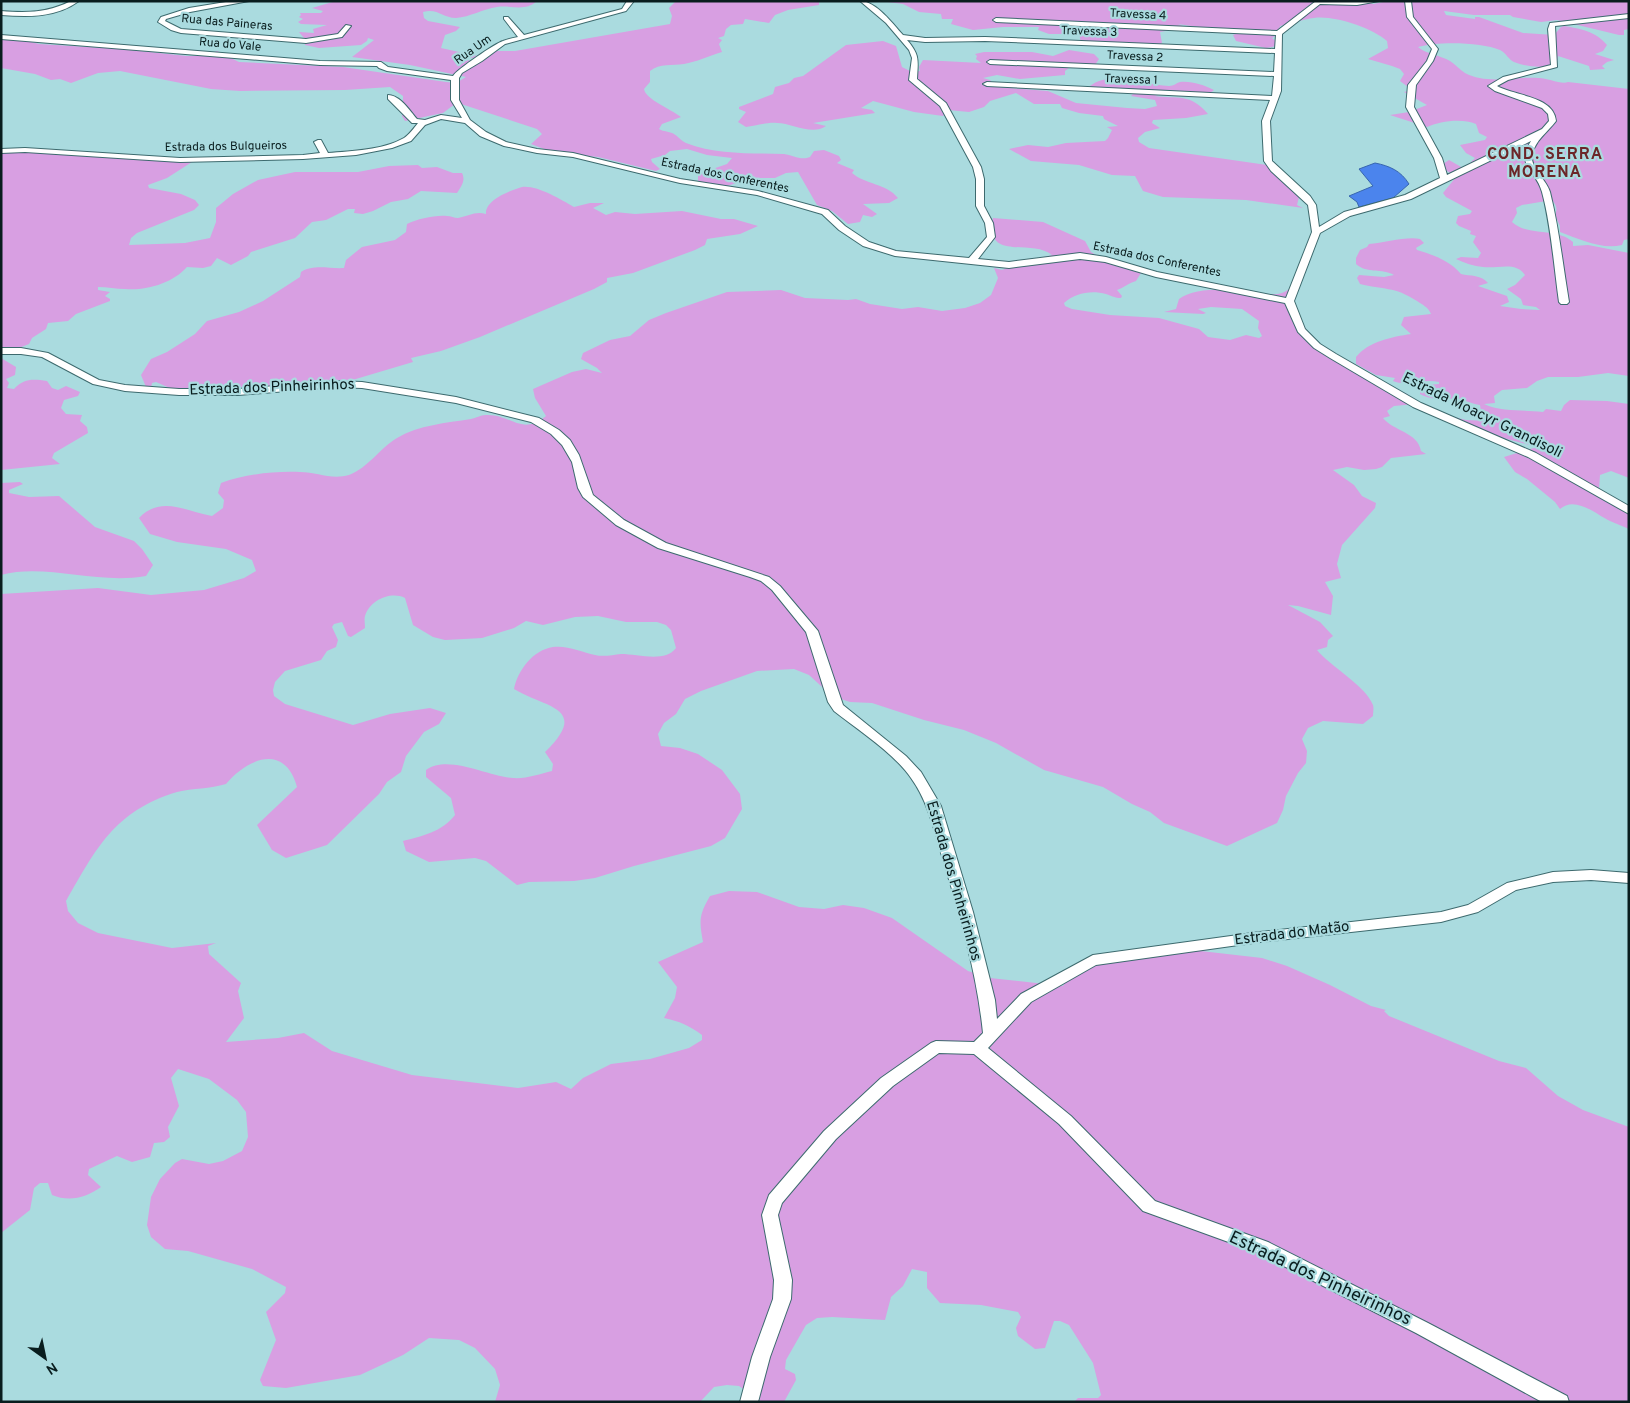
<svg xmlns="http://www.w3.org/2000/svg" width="1630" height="1403" viewBox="0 0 1630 1403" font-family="Overpass,sans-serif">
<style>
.green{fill:#d89fe2}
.water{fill:#4b84ed;stroke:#3765af}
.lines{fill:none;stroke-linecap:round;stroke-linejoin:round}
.street-casing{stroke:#3d6a6e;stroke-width:2}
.street{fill:#fff;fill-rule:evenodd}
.labels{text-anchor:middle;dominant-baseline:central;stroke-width:4.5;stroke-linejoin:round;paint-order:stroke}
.far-street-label{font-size:12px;fill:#091d1e;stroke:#aadbdf}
.street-label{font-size:15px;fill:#091d1e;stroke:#aadbdf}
.far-district-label{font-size:16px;font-weight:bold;letter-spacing:1px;fill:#6c2628;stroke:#aadbdf}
.near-street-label{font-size:18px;fill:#091d1e;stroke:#aadbdf}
</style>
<rect width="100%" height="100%" fill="#aadbdf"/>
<path class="green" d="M336 1H537C525 12 512 5 497 7 483 9 470 17 456 18 442 18 438 8 423 12L424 18 428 21 460 27 456 31 445 35 441 48 477 56 473 58H460L478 63 496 51H515L670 24 672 16 669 8 676 1H819V5L788 10 775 15 769 23 745 19 743 24 731 25 726 29 724 36 718 38 722 40 719 44 722 52C709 56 696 62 684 64 672 66 660 63 650 71V82L644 89C645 99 671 109 681 117L662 124 659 129C664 132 669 131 674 134 678 136 681 141 686 143 717 155 751 153 784 154 793 155 801 161 810 157L814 151 824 150 839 156 841 160 837 163 854 170 852 173C866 185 886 183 898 198L889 203 863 204 877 214 872 217 863 215 860 222 848 224 832 211 817 205 798 172 786 173 775 178H752L727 186H719L698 181V176L704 172 727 164 732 158 707 155 687 149 670 151 665 155 651 159 652 162 660 169 656 171 598 157 552 152 531 144 542 134 537 129 461 104H455L443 113 405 121 402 116 405 107 403 105V96L390 87 345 90 240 91 211 89 120 71 98 73 71 83 60 79 51 80 35 74 1 68V40H23L39 44 121 49 187 56H206L217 51 239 62 343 67 446 82 456 83 466 77 410 65 352 57 374 40 368 38 367 41 361 45 319 48 305 45 304 38 299 32 314 33 313 29 327 25 301 24 298 22 303 19 299 17 301 15 300 13H321L323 11 312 8Z
M880 1H1366L1373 4 1388 1H1629V29L1624 30V35H1619L1557 20 1541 22 1513 17 1510 15H1474L1444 11 1446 15 1475 19V17H1479L1523 33 1554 35 1561 27 1564 26C1582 29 1595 31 1607 45L1603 51 1595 54 1614 60 1607 62 1602 66 1605 69 1590 70 1589 66 1558 56 1556 66 1553 67C1541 67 1526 67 1514 62 1509 60 1506 53 1500 50 1482 42 1437 41 1418 47 1428 55 1440 55 1450 61 1455 64 1460 70 1465 73 1487 85 1515 76 1539 78 1547 78 1562 85 1568 82L1629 89V239L1624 240 1622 245C1602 250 1579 239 1560 232V226L1555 215C1558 208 1556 205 1552 200L1522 205 1516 208 1517 213 1512 222C1528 237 1556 227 1573 242V246L1588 245 1629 253V376L1608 373 1578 377H1548L1537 381 1527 388 1502 390 1494 396 1495 403 1484 404C1504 413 1522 409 1543 412L1546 409 1561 411 1564 405 1570 400 1607 401 1629 404V478L1611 471 1600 475 1599 489 1629 507V529C1623 526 1616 524 1610 521 1597 515 1575 495 1560 509L1555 502 1527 479 1515 472 1504 457 1537 447 1488 434 1450 416 1466 420 1489 421 1481 411 1480 405C1472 404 1464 399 1456 399 1443 398 1433 401 1420 394V391L1432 392 1427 385 1439 384V382C1423 378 1407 387 1393 381L1395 378 1376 375 1356 364V357C1369 341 1392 337 1411 334L1401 325 1404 317 1431 314C1428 307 1423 305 1417 301 1394 286 1383 290 1360 284L1357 278 1359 275 1384 277 1394 275C1382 268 1367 274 1356 264V258L1360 250 1367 247 1369 244C1384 243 1407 236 1420 239L1424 243 1416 248 1417 250C1434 255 1450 261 1461 274 1470 276 1482 275 1488 283L1478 286 1507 296 1509 302 1500 306 1521 309 1540 310 1536 307 1523 305 1521 299 1507 289 1515 285 1525 275C1516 261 1498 269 1483 267 1474 266 1464 263 1456 259L1461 257 1478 258 1481 253 1473 242 1476 236 1470 234 1471 231 1459 226 1456 223 1458 216 1470 214 1472 211 1446 197 1443 193 1456 177 1440 166 1449 160 1463 168H1469L1471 162 1475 158 1466 153 1460 145 1485 140 1487 137 1479 133 1476 124C1462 118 1440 121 1427 127L1390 115 1409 112 1427 105 1404 92 1412 90 1400 81 1404 74 1400 69 1392 66 1368 59 1388 48 1387 41C1372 28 1334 15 1314 18 1303 19 1291 24 1280 26L1278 34 1272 38 1277 42 1275 44 1277 46 1266 48 1236 41 1233 35 1238 33 1234 29 1198 27 1178 24 1185 27 1160 32 1162 43 1159 45 1081 42 1079 34H1049L1038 30 1039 27H1003L973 30 951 24 953 19H942L941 14 919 12 903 4Z
M883 41 896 46 902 67 912 72 920 71 919 67 923 60 981 63 976 59 977 56 975 54 984 52H1032L1053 56 1069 50 1094 54 1099 59 1095 65 1069 68 1065 71V75L1020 79 997 75 983 78 990 80 997 87 1048 91 1076 103 1127 108 1145 109 1157 106 1155 100 1131 96 1134 93 1091 89 1090 86C1110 70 1146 85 1169 86 1174 86 1176 83 1180 82 1193 81 1203 85 1214 90 1199 103 1172 91 1154 96 1178 99 1190 93 1208 114L1186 118 1153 120 1152 123 1160 128 1145 132 1138 138 1139 142 1149 148 1267 165 1299 197 1297 205 1303 208 1246 200 1163 197 1143 191 1135 176 1112 175 1079 165 1031 161 1009 149 1028 145 1048 147 1066 143 1105 141 1108 138 1112 130 1107 127 1118 126 1104 119 1103 116 1079 113 1062 108 1060 104H1034L1016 93 990 101 984 107 969 112 948 110 943 116 914 112 873 101 861 108 872 110 875 113 813 123 826 126C812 136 792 123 777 123 767 122 756 126 746 127L738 122 746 112 739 109V107L773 94 775 87 789 83 794 78 803 76 846 45Z
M14 149 84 156 166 158 192 162 167 178 148 185 149 188 181 194 195 200 199 205 194 210 137 233 131 238 129 245 185 243 210 238 216 222V208L233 194 258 180 295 172H358L389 166 418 165 422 168 437 167 453 173H462C466 181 461 187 457 193L421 191 408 199 391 202 373 211 363 214 354 213 355 209H348L326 220 312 222 295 238 251 252 248 256 231 265 217 258 211 266 203 268 187 267C173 283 146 291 125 289 116 289 107 287 98 287V290L110 292 105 296 110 299V301L76 314 68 321 48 323 46 329 32 338 29 344 1 355V152Z
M522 187C537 185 560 199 574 207L590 203H604L593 208 606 215 615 212 635 214 682 211 721 219H734L758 226 740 234 707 239 705 245 695 250 633 273 607 278V282L594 289 480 337 441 351 411 358 413 362 339 384 241 387 197 392 172 389 156 382 152 383 151 388 146 387 141 375 151 359 167 352 195 334 207 321 239 312 263 301 300 277 301 272C314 264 329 269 344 268L346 260 362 247 395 240 406 232 407 224C418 219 434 215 447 216 451 216 454 218 458 218 469 216 475 211 486 214 485 200 509 191 522 187Z
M993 218 1043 222 1085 241 1091 252 1096 255 1115 262 1147 271 1141 273 1136 281C1128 283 1124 288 1117 290L1122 296 1121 298C1115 298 1112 296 1106 294 1091 290 1075 293 1064 303L1065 306 1072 309 1110 315 1159 318 1199 329 1208 337 1230 340 1246 335 1259 338 1262 336 1258 328 1259 321 1242 309 1211 307 1198 309 1206 313 1203 314 1164 312 1176 309 1179 299C1196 286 1234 289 1255 292 1263 293 1273 296 1282 293 1288 291 1292 286 1297 281L1293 297 1294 304 1309 336 1350 368 1407 394 1417 402 1415 404 1394 406 1387 411 1390 416 1383 418C1393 431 1418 432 1421 451L1426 454 1391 458 1382 467 1376 469 1364 470 1347 467 1333 470 1354 485 1362 496 1376 503 1375 508 1342 545 1337 564 1341 578 1325 582 1333 596 1331 615 1298 606 1288 605 1320 622 1333 636 1328 640 1327 647 1317 650C1331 667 1366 686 1373 705 1374 708 1373 713 1373 716L1363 724 1323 721 1308 728 1302 739 1307 751 1306 763 1298 773 1286 796 1283 810 1277 823 1227 846 1164 823 1150 812 1132 804 1103 787 1044 770 996 743 964 730 924 720 872 703 850 702 832 696 809 675 794 669 757 671 701 691 685 699 676 714 664 723 658 734 661 746 680 748 698 754 722 770 740 794 742 809 725 838 711 846 634 866 595 878 574 881 529 882 517 885 486 861 475 858 429 862 406 851 403 841C422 836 442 832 455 815L451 798 426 777V770C449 754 488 777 513 778 526 779 540 774 552 771L553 764 545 752C591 707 545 708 514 689 518 670 533 650 553 647 567 645 582 652 595 655 603 657 613 655 621 654 638 654 665 663 676 648L671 630 666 625 657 622H626L598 616 575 617 543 625 526 621 514 628 482 638 445 640 433 637 413 625 405 598C391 591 370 600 365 616 364 619 365 624 365 628L351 637 348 636 342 622 334 624 332 627 338 640 336 647 327 651 321 660 285 671 275 682 273 690 274 696 285 704 353 725 390 714 430 708 446 713 439 724 424 732 406 756 401 772 387 782 379 794 327 845 286 858 272 850 257 825 297 787C285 743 248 758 226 784 210 789 193 788 177 792 114 811 96 849 66 901L68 911 78 923 98 933 172 948 216 943 208 946 209 954 241 983 238 991 244 1018 226 1042 278 1038 304 1033 332 1051 412 1075 518 1088 556 1082 571 1089 583 1078 611 1064 650 1059 689 1048 702 1040V1035C690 1026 679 1021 664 1018L675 998 677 987 658 962 703 942C699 920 699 915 710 896L729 891 757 892 799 907 824 909 843 905 864 908 892 918 968 971 990 978 1063 986 1068 977 1093 960 1192 950 1262 958 1287 966 1330 985 1371 1006 1386 1010 1384 1011 1389 1016 1499 1061 1526 1068 1558 1096 1583 1110 1629 1127V1402H1074L1078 1398H1098L1101 1395 1093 1363 1069 1325 1060 1321H1054L1045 1348 1035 1349 1018 1336 1016 1328 1021 1317 1018 1312 981 1305 940 1303 927 1288V1272L912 1269 903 1286 891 1297 885 1320 832 1317 817 1318 806 1325 786 1360 785 1369 795 1374 796 1380 784 1402H762L739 1386 727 1385 714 1387 700 1402H495L500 1385 495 1369 475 1348 459 1340 429 1338 403 1355 360 1375 286 1388 263 1386 260 1380 276 1340 266 1312 285 1293 286 1287 252 1269 188 1251 165 1249 151 1237 147 1225 151 1197 160 1179 175 1163 182 1159 209 1164 223 1161 242 1151 248 1137 246 1112 237 1100 209 1079 178 1069 171 1078 179 1106 168 1127 170 1137 164 1142 154 1143 150 1157 132 1162 117 1156 89 1169 88 1175 101 1187C86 1198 69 1202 52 1195L48 1183H40L34 1188 30 1210 1 1233V594L98 588 151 595 204 590 244 578 256 571 252 560 226 549 177 542 150 534 139 518C161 495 185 511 212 516L223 508 224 500 218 493 221 483C246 474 274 471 300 472 317 472 331 480 349 475 368 468 380 448 397 438 419 425 446 423 471 419 476 418 481 415 485 415 511 413 520 437 546 416L535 398 533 389 572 372 586 369 602 373 597 368 581 359 583 353 610 340 630 336 649 320 666 313 727 292 781 290 805 298 848 300 856 299 870 304 902 309 918 307 942 311 965 308 980 303 991 295 998 278 994 268 1002 270 1020 263 1052 255C1031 238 984 262 993 218Z
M1 358 16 367 15 375 6 379 9 383 7 388 14 389C24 378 33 379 47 381L52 388 58 390 66 386 80 392 78 396 64 400 61 408 66 414 82 415 80 421 87 427 88 433 54 453 52 458 60 464 1 470Z
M20 482 23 484 9 490V493L29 497 59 496 95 527 134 541 142 549 153 565 146 576C97 585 46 563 1 575V483Z"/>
<path class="water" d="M1375 163C1390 166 1401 171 1409 184L1393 198 1359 207 1357 202 1349 196 1373 186 1359 169Z"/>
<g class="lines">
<g class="street-casing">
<path id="street" d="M71 1H79C56 18 28 17 1 15V11C27 13 47 13 71 1Z
M232 1H249L190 12 166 19 165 21 181 29 306 39 338 34 346 25 351 26 342 37 306 43 181 33 171 30 158 22 161 17 189 8Z
M627 1H634L626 11 505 44 482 61 462 73 459 78V100L470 120 486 132 506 142 537 149 573 153 680 179 758 191 828 210 845 226 869 242 896 251 969 258 987 237 985 223 976 206V179L973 167 940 106 909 80 912 58 909 50 886 23 860 1C876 1 893 24 903 35L925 38 985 37 1275 49 1276 35 996 22 993 20 996 18 1277 31 1316 1H1379L1357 5 1320 4 1282 34 1281 91 1270 121 1272 161 1310 196 1316 205 1319 227 1344 212 1405 195 1440 178 1434 158 1406 107 1408 85 1427 61 1432 49 1407 17 1405 1H1411L1413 17 1438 49 1433 61 1416 85 1414 107 1442 158 1447 175 1542 129 1549 121 1548 114 1542 108 1495 91 1488 86 1503 77 1551 65 1548 29 1550 23 1629 14V18L1555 26 1557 67 1508 80 1497 86C1515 96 1554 96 1556 121 1548 132 1535 140 1532 155 1530 168 1547 180 1550 192 1559 228 1563 266 1569 302L1567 304H1561L1559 302C1554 267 1551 225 1542 192 1536 169 1515 167 1531 141L1411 199 1350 216 1320 233 1294 301 1305 329 1320 344 1336 354 1421 403 1536 453 1629 506V514L1528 457 1413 407 1330 358 1314 348 1298 332 1285 303 1156 277 1105 262 1080 259 1009 268 895 256 863 246 839 230 822 214 757 195 680 183 573 157 537 153 504 146 480 136 465 123 441 119 425 125 411 141 392 148 356 155 303 159 180 162 25 152 1 153V149L25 148 180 158 303 155 320 153 314 142 318 140H321L328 153C352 151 383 150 404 138 409 135 414 128 418 123H412L388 99V95C400 95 410 111 417 119L425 120 441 115 462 118 451 100V80L387 71 379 68 377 66 320 65 1 39V35L320 61 381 62 388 67 453 76C456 70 496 43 503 41 508 39 513 38 518 37L504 19V17H508L524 35 622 9ZM907 40 925 42 985 41 1275 53 1274 72 990 60 987 62 990 64 1274 76 1272 96 987 82 983 84 987 86 1270 100 1262 121 1264 161 1271 171 1308 205 1312 232 1286 298 1157 272 1106 257 1080 253 1009 262 978 259 995 237 993 223 984 206V179L981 167 946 103 917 79C918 60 920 55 907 40Z
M1 348H21L48 353 99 380 125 385 179 389H238L335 381 362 382 456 397 539 418 559 430 570 440 579 455 593 495 624 520 666 543 769 577 780 586 818 631 843 705 906 756 921 772 941 806 973 912 995 1000 997 1019 1021 994 1093 955 1260 932 1441 912 1468 905 1507 883 1553 872 1591 870 1629 873V883L1591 880 1553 882 1516 890 1478 912 1441 922 1260 942 1096 965 1031 1002 988 1048 1071 1116 1155 1201 1268 1242 1428 1323 1567 1396 1569 1402H1542L1416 1333 1256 1252 1143 1211 1059 1124 974 1054 939 1053 893 1086 836 1139 782 1203 778 1215 792 1280 791 1299 770 1357 758 1402H740L752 1357 773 1299 774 1280 762 1215 769 1195 824 1131 881 1078 931 1043 936 1041 974 1042 983 1033C977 975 961 918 944 863 935 833 929 803 911 778 895 754 857 729 834 711L828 702 806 632 772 590 761 581 750 577 658 548 616 525 583 497 578 488 572 462 562 445 551 434 531 422 456 403 362 388 335 387 238 395H179L125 391 93 384 42 357 21 354H1Z"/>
</g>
<use href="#street" class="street"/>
</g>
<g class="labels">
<g class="far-street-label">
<text transform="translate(1138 15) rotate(3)">Travessa 4</text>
<text transform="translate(227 23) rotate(5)">Rua das Paineras</text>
<text transform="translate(1089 32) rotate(2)">Travessa 3</text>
<text transform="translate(230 45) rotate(5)">Rua do Vale</text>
<text transform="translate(473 50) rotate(-35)">Rua Um</text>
<text transform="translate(1135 57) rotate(3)">Travessa 2</text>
<text transform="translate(1131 80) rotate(2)">Travessa 1</text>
<text transform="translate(226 147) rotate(-1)">Estrada dos Bulgueiros</text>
<text transform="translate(725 176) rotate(12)">Estrada dos Conferentes</text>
<text transform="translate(1157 260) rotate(12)">Estrada dos Conferentes</text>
</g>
<g class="street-label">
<text transform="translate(272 388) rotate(-2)">Estrada dos Pinheirinhos</text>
<text transform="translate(1482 416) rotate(26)">Estrada Moacyr Grandisoli</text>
<text transform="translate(953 881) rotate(74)">Estrada dos Pinheirinhos</text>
<text transform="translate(1292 934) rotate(-7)">Estrada do Matão</text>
</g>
<g class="far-district-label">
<text x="1545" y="155">COND. SERRA<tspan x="1545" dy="18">MORENA</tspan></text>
</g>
<g class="near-street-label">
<text transform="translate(1320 1279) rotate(25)">Estrada dos Pinheirinhos</text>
</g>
</g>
<rect width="1630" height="1403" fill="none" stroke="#091d1e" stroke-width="5"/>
<g transform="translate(45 1358) rotate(147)" stroke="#aadbdf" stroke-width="4" paint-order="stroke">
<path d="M0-4L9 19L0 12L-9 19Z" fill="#091d1e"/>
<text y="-8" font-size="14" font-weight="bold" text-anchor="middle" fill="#091d1e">N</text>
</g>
</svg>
